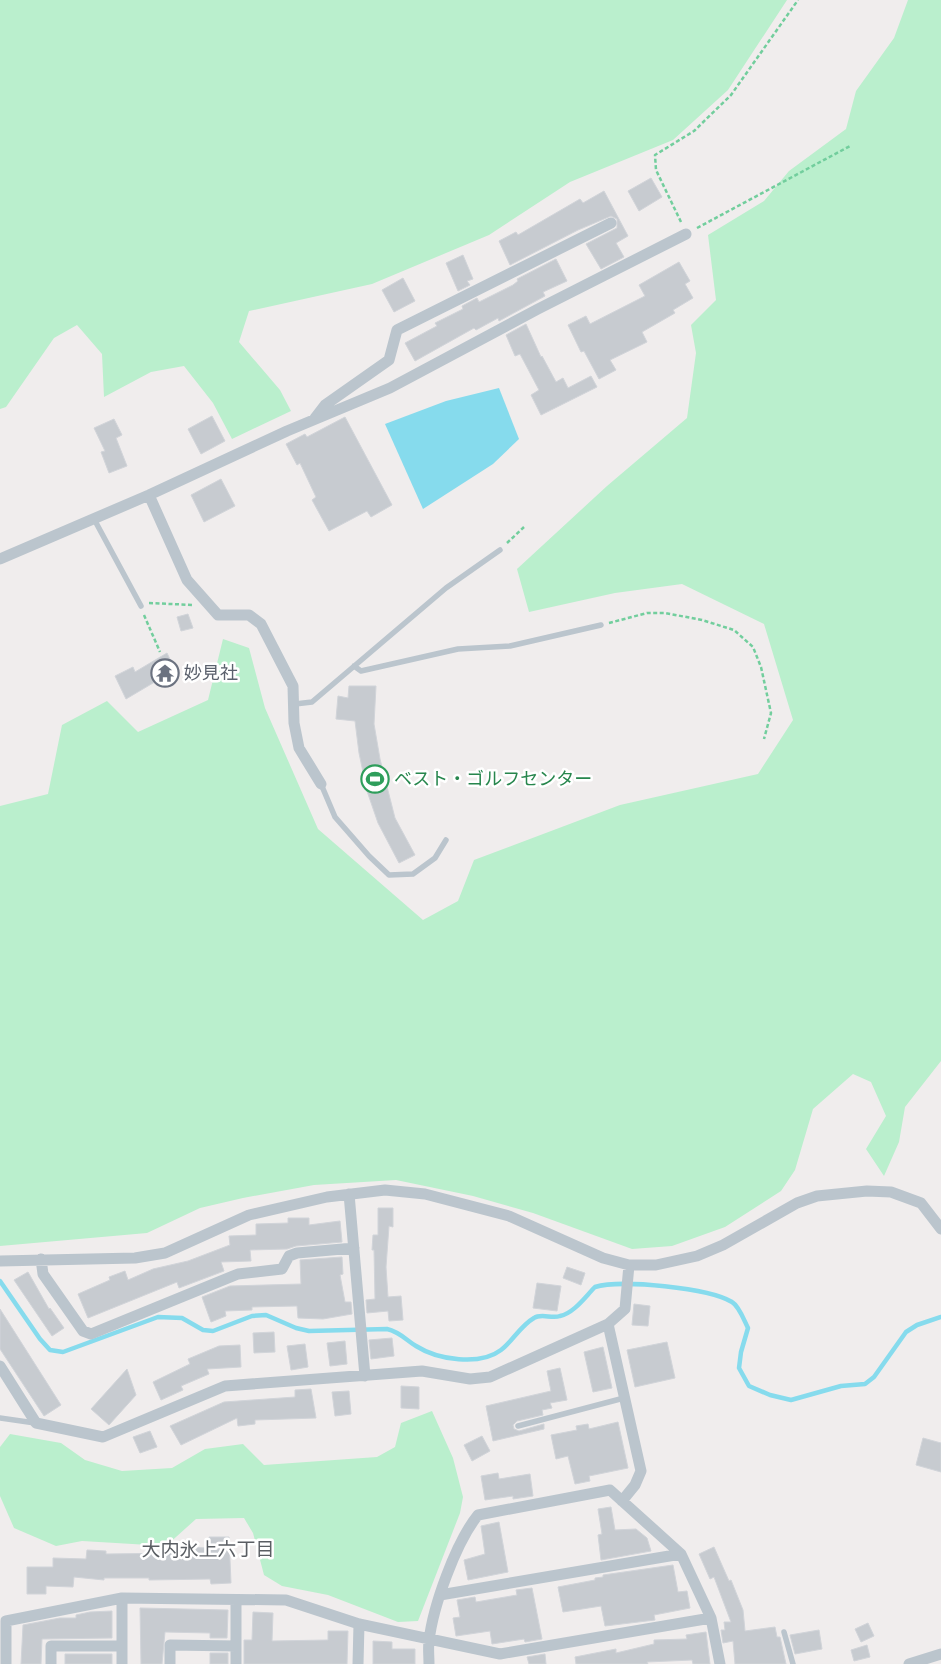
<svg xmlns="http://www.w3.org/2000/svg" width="941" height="1664" viewBox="0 0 941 1664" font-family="Cabin,'Noto Sans JP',sans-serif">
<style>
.green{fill:#baefcd}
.water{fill:#86dbed}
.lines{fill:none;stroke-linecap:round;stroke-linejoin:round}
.stream{stroke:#86dbed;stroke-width:4.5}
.building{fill:#c7cbd0;stroke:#d1d4d9}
.path{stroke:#72ce9d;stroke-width:2.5;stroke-dasharray:4 2.5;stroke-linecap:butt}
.lane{stroke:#bbc5cd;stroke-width:5.5}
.street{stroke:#bbc5cd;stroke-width:11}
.labels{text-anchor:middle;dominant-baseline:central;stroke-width:5;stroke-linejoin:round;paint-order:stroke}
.worship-label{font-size:18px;fill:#5b616d;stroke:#fff;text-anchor:start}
.leisure-label{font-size:18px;fill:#27864d;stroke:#fff;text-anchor:start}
.neighbourhood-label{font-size:19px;fill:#5a5e63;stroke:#fff}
</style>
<rect width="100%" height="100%" fill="#f0eded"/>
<path class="green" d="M0 0H787L728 90 673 140 570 182 489 235 372 284 249 311 239 342 280 390 291 411 232 439 213 403 184 366 151 372 104 397 102 354 77 325 54 338 6 407 0 409Z
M908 0H941V1061L905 1107 899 1142 884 1176 866 1149 886 1116 871 1082 853 1074 813 1109 795 1170 781 1191 725 1227 672 1246 632 1249 533 1213 473 1196 396 1180 314 1185 243 1198 200 1208 147 1233 0 1246V806L48 794 62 725 107 701 138 732 208 700 223 639 249 648 265 708 318 829 423 920 458 901 474 860 620 805 758 774 793 720 764 624 682 584 615 593 529 612 517 569 607 486 687 418 696 353 691 325 716 300 708 235 764 201 789 171 846 129 856 91 894 38Z
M432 1411 453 1458 463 1497 460 1513 418 1621 398 1622 328 1595 282 1586 264 1575 253 1533 244 1518 196 1519 166 1546 82 1541 56 1546 14 1528 0 1496V1447L10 1434 61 1443 85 1460 122 1471 172 1468 205 1449 243 1444 264 1465 377 1457 395 1447 401 1423Z"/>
<path class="water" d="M499 388 519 439 493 464 423 509 385 424 446 401Z"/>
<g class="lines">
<path class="stream" d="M0 1281 40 1339 50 1350 63 1352 158 1317 182 1318 203 1330 213 1331 252 1316 266 1315 296 1328 309 1331 387 1329C400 1332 406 1340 416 1346 438 1360 480 1366 501 1350 513 1341 520 1326 534 1318 541 1313 552 1319 560 1316 574 1313 585 1297 595 1287 621 1279 709 1288 732 1302 739 1306 744 1320 748 1328L741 1352 739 1368 749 1386 770 1395 791 1400 841 1386 865 1384 874 1377 906 1332 917 1325 941 1317"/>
</g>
<path class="building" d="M651 178 662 197 639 211 628 191Z
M604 191 628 236 616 243 624 257 601 269 586 244 617 228V219L611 216 578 230 510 265 499 241 516 232 518 235 580 199 583 203Z
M463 255 473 279 467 281 470 285 458 291 446 263Z
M556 259 567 281 543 292 545 296 499 321 498 318 476 330 474 328 415 361 405 343 437 326 435 323 463 309 462 306 477 298 479 302 513 285 518 281 517 279Z
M679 262 690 281 685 284 693 298 673 310 675 313 642 332 647 342 610 360 616 370 599 379 584 351 581 352 568 325 586 316 590 324 645 296 639 285Z
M403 278 415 301 394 312 382 290Z
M526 324 541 357 542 356 556 382 563 378 568 388 591 376 597 387 541 415 531 395 539 390 520 354 515 356 506 335Z
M212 416 225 441 201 454 188 429Z
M345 417 392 505 371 517 367 511 329 531 312 500 316 497 300 463 297 465 286 444 305 434 307 437Z
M114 419 122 435 116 438 127 466 109 473 101 452 105 451 94 428Z
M221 479 235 506 204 522 191 495Z
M188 614 193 628 181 631 177 617Z
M167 653 175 670 126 699 115 676 133 667 135 672Z
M349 686H376L374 724 380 759 395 818 415 855 399 863 378 823 367 791 359 753 355 721 336 719 338 696 348 698Z
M378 1208H393V1227L389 1226 386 1267 388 1297 401 1296 403 1320 389 1321 388 1311 367 1313 366 1300 375 1299 374 1250H372L373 1235H378Z
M288 1218H309V1225L340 1221 342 1242 296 1246 287 1249 250 1250 251 1261 221 1262 224 1271 179 1288 177 1282 88 1318 78 1294 110 1280 109 1277 125 1271 128 1280 153 1269 188 1261 230 1245 229 1236 256 1235V1224L288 1223Z
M342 1257 343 1274 340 1275 345 1302H351L352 1314 323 1319 298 1318 297 1306 252 1307V1310L225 1311 226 1316 211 1322 202 1297 230 1286 301 1284 300 1260Z
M567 1267 585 1273 581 1285 563 1278Z
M28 1272 49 1309 50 1308 64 1328 52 1336 14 1280Z
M537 1283 561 1286 557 1311 533 1308Z
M634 1304 650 1306 648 1326 632 1325Z
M0 1309 61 1405 44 1416 0 1349Z
M274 1332 275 1352 254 1353 253 1333Z
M392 1338 394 1356 371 1359 369 1340Z
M345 1341 347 1364 330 1366 327 1343Z
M667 1342 675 1378 635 1387 627 1350Z
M305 1344 308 1367 291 1370 287 1346Z
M240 1345 241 1367 207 1369 209 1374 181 1386 183 1390 161 1400 153 1382 190 1364 188 1359 219 1346Z
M603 1347 612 1388 593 1392 584 1352Z
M560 1368 567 1400 550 1403 552 1408 542 1410 543 1415 517 1421 513 1425 514 1429 519 1431 544 1424V1429L493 1441 486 1406 551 1391 547 1371Z
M127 1369 136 1395 109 1425 91 1409Z
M401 1386 419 1387V1409L401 1408Z
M311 1389 316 1418 255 1420V1424L238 1426 237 1418 181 1445 170 1426 224 1402 295 1397V1390Z
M349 1391 351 1414 335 1416 332 1392Z
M618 1422 628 1468 589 1476 590 1481 575 1484 568 1456 556 1459 551 1435 577 1430 576 1426 588 1424 589 1429Z
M150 1431 157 1447 140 1453 133 1437Z
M482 1436 490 1451 472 1461 464 1445Z
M923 1438 941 1443V1472L916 1465Z
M498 1473 499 1479 530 1474 533 1496 513 1499V1496L485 1500 481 1476Z
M611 1507 615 1530 636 1529 647 1538 651 1551 601 1560 598 1535 602 1534 598 1509Z
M499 1522 508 1572 468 1580 464 1560 485 1554 481 1526Z
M209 1537H229L231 1583 211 1584 210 1579 149 1580V1578H104V1580L74 1577 73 1587 46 1586V1594H27V1567H53V1558L86 1559 87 1550 106 1551V1554L179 1553V1547L209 1548Z
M714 1547 729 1581 731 1580 743 1610 745 1631 775 1627 777 1637H780L786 1664H735L733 1641 723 1643 721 1630H725L724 1622H731L714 1577 710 1579 699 1554Z
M673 1565 678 1592 687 1591 690 1608 654 1615 655 1620 605 1626 601 1606 563 1612 558 1587 595 1580V1578L603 1577V1575Z
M532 1588 542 1639 525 1642 524 1639 492 1644 490 1631 456 1636 453 1618 460 1617 457 1600 475 1597 476 1602 517 1595 516 1590Z
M140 1608 228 1610 227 1638H210V1633L165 1632 162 1664H141Z
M112 1611V1638L42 1639 41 1664H21L23 1625 60 1618H76V1615L90 1612Z
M253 1612 273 1613 272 1641 328 1640V1631H348L347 1664H244V1640H252Z
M868 1623 874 1636 861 1642 855 1629Z
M819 1630 822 1649 795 1654 790 1635Z
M706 1632 710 1664H693L692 1660 647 1662 648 1664H576L575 1657 616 1649V1653L654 1644V1640L687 1639 686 1635Z
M373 1641 392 1642V1649H415V1664H373Z
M867 1645 870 1657 854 1661 851 1650Z
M210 1653H228V1664H210Z
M65 1654H112V1664H65Z
M545 1654 546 1664H529L527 1657Z"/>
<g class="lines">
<path class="path" d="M681 222 656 170 655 155 694 131 731 95 798 0
M697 228 850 146
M507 543 524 527
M149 603 193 605
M144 615 160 652
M609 623 647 613H665L702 620 734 630 753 647 761 667 771 713 764 739"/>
<path class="lane" d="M94 519 141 606
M354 666 361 671 458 649 510 646 601 625
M295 704 312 702 446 588 500 550
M321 784 335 817 369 856 389 875 413 874 435 858 446 840
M0 1418 35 1423
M518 1426 624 1398
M784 1632 793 1664"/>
<path class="street" d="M315 418 325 405 389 360 397 330 611 223
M149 495 187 580 218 615H249L261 624 293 686 294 723 299 748 321 784
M0 559 149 495 287 431 390 388 538 309 686 234
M349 1194 365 1376
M41 1259 43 1274 83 1331 91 1334 238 1274 282 1269 289 1256 297 1253 354 1248
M0 1261 135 1258 165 1253 249 1215 327 1197 385 1190 425 1194 509 1216 603 1258 629 1265H656L697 1256 723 1245 797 1203 817 1196 867 1191 891 1192 921 1203 941 1229
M0 1366 36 1423 103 1437 225 1386 422 1371 470 1379 490 1377 608 1324
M622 1501 635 1485 641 1471 608 1324 625 1309 629 1265
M440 1595 681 1554
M122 1598V1664
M236 1600V1664
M6 1664V1621L122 1598 286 1600 359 1624 500 1654 711 1618
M51 1664V1646H122
M170 1664V1645L236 1646
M358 1664 359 1624
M429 1664C429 1656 428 1648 429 1641 433 1606 456 1542 478 1515L610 1490 681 1554 711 1618 720 1664
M909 1664 941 1654"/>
</g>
<defs>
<g id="temple-ring" transform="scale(1.4375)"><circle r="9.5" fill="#fff" stroke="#6b7280" stroke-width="1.5"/><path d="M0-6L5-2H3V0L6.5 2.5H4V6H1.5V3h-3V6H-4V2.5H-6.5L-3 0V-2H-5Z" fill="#6b7280"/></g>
<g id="stadium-ring" transform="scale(1.4375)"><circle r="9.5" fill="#fff" stroke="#2e9e5b" stroke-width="1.5"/><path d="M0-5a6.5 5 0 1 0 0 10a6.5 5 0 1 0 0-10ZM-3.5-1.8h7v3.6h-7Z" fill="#2e9e5b"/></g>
</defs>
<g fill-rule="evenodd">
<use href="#temple-ring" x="165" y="673"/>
<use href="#stadium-ring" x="375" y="779"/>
</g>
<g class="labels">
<g class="worship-label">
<text x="184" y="673">妙見社</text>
</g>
<g class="leisure-label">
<text x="394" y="779">ベスト・ゴルフセンター</text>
</g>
<g class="neighbourhood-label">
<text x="208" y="1549">大内氷上六丁目</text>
</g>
</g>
</svg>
